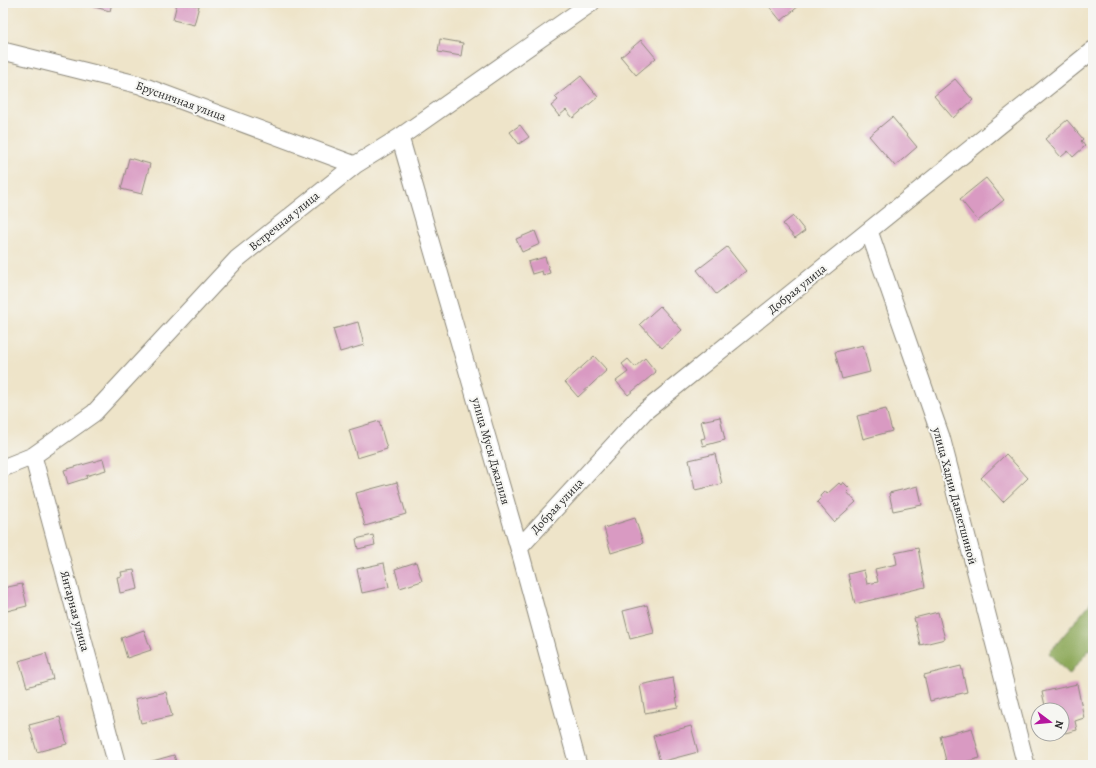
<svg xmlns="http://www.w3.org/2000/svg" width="1096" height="768" viewBox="0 0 1096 768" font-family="Alegreya,serif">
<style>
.forest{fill:#8da95a;stroke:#5c6a42}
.building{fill:#d99ac2}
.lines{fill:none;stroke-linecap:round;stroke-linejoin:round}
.street-casing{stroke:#8c887a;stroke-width:19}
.street{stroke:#fff;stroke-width:17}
.labels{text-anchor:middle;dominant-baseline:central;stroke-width:4;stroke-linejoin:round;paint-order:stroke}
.street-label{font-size:12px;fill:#2b2b2b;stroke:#f6f6f2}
</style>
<rect width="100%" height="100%" fill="#f6f6f2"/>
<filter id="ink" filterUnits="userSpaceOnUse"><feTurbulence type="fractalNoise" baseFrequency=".025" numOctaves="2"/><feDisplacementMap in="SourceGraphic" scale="8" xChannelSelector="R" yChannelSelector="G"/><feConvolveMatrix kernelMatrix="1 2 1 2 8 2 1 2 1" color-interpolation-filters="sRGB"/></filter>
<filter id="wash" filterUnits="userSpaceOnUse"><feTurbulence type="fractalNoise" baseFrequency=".012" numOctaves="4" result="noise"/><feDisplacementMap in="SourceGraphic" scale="16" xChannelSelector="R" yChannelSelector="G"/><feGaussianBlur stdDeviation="0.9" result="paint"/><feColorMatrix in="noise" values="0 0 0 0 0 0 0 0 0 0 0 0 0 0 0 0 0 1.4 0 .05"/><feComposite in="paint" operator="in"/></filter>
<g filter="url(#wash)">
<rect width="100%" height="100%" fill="#eee4c9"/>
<path class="forest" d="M1093 600V650L1088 651 1069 675 1049 653Z"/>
<g id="blocks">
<path class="building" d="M79 3H112L110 11Z
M177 3H186L199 6 194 25 173 20Z
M770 3H798L800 5 781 21 768 5Z
M440 39 463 43 461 56 438 52Z
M641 40 656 58 636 75 621 57Z
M581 76 598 97 573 118 566 110 559 116 551 106 558 100 555 97Z
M955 79 973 100 953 118 934 96Z
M892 117 917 147 895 166 869 136Z
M1067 120 1083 139 1081 141 1085 146 1073 157 1068 151 1061 157 1045 139Z
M520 125 529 137 519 144 510 132Z
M129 158 150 164 142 194 121 189Z
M986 178 1004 200 978 221 960 199Z
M793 216 805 231 795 238 783 224Z
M535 231 540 244 522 252 516 239Z
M727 247 746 271 716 294 697 270Z
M545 257 550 273 543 275 542 271 532 274 528 262Z
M660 306 682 330 662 348 640 324Z
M358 322 364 345 340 352 333 329Z
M863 345 870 372 842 379 835 352Z
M594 356 607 370 578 397 565 382Z
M645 358 656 372 628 395 616 381 628 372 622 364 628 359 635 367Z
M886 409 892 431 863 439 857 416Z
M720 417 725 440 703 446 701 439 705 438 701 421Z
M379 421 387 449 357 458 349 430Z
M715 454 722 484 695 490 689 460Z
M1006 454 1028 478 1003 502 981 478Z
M103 459 106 470 86 476 87 478 68 484 64 470Z
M397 482 406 514 365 526 356 493Z
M843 482 850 489 847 492 856 502 834 522 817 502 821 498 820 496 825 491 827 494 839 483 841 485Z
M918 486 922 505 893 511 889 493Z
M635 518 643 543 611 553 604 528Z
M373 535 375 545 358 549 356 539Z
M918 548 925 587 855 604 848 574 864 570 867 584 878 582 875 569 897 564 895 553Z
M416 562 422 581 400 588 395 569Z
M384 563 389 587 362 593 357 569Z
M134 570 138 589 120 593 117 577 122 576 121 572Z
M22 584 27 606 3 612V588Z
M647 605 654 633 630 639 623 611Z
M938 612 945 639 920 645 914 618Z
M144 630 151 650 127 658 121 638Z
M46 653 53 679 27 687 19 661Z
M961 666 967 692 930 701 924 675Z
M673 678 678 707 645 713 640 685Z
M1077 684 1084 718 1075 721 1077 730 1065 733 1063 725H1062V710H1046L1042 692Z
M166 692 172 716 141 723 135 699Z
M60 717 67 744 37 752 29 725Z
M691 726 698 752 660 762 653 736Z
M972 728 980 758 953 765H947L940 736Z
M174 755 177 765H150L149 762Z"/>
</g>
</g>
<g filter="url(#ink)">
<use href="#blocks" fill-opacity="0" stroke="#8c887a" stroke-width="1"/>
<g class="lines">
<g class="street-casing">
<path id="street" d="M3 51 140 85 355 165
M400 137 519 548 578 765
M869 231 941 437 1026 765
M33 456 117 765
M3 468 33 456 94 413 237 259 355 165 400 137 591 3
M519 548 644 412 1093 50"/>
</g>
<use href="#street" class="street"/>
</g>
</g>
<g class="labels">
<g class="street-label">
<text transform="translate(181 101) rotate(20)">Брусничная улица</text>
<text transform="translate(284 221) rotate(-39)">Встречная улица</text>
<text transform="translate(797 289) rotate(-39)">Добрая улица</text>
<text transform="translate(491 451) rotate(74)">улица Мусы Джалиля</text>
<text transform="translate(955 496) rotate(75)">улица Хадии Давлетшиной</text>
<text transform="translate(557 506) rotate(-47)">Добрая улица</text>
<text transform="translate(75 611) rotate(75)">Янтарная улица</text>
</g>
</g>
<rect width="1096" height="768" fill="none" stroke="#f6f6f2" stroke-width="16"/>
<g transform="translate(1050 722) rotate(106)"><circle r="19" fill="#f6f6f2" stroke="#a5a5a2"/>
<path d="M0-3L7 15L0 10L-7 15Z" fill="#b5179e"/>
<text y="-6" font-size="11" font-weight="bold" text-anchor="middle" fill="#2b2b2b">N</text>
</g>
</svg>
